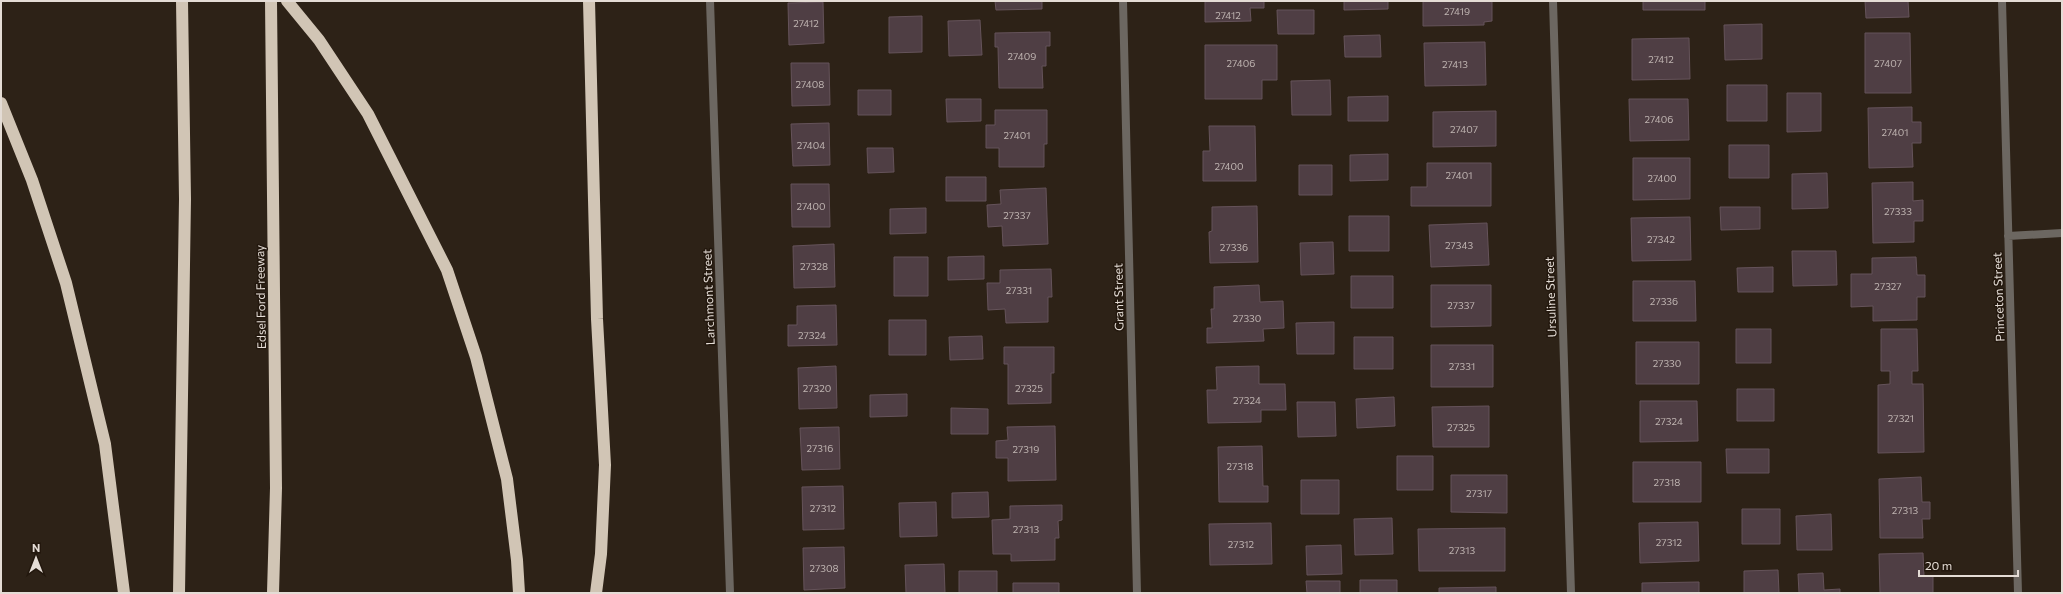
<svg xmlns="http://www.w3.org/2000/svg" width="2063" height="594" viewBox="0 0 2063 594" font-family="Commissioner,sans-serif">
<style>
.building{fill:#4f3e44;stroke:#65535a}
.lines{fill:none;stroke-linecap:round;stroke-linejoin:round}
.street{stroke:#6c6761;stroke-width:8}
.highway{stroke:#d1c5b5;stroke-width:12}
.labels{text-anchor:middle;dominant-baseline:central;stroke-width:3;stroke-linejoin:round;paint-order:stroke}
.number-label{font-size:10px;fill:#bfb4b1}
.street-label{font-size:12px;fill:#e4dcd5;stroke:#23180e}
</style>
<rect width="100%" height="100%" fill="#2d2217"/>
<path class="building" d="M995 1H1042V9L996 10Z
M1205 1H1264V8H1250L1251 21 1205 22Z
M1344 1H1388V9L1344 10Z
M1423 1H1492V21L1484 22V25L1423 26Z
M1643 1H1705V10H1643Z
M1865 1H1908L1909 17 1866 18Z
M823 2 824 43 789 45 788 3Z
M1277 10H1314V34H1278Z
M922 16V52L889 53V17Z
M980 20 982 55 949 56 948 21Z
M1762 24V59L1725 60 1724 25Z
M1050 32V46H1046V66H1042L1043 88H999L998 47H995V33Z
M1865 33H1910L1911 93H1865Z
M1380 35 1381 57H1345L1344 36Z
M1689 38 1690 79 1632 80V39Z
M1485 42 1486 85 1425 86 1424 43Z
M1205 45H1277V80H1262V99H1205Z
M791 63H829L830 105 792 106Z
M1330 80 1331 115H1292L1291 81Z
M1727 85H1767V121H1727Z
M858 90H891V115H858Z
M1787 93H1821V131L1787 132Z
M1388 96V121H1348V97Z
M946 99H981V121L947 122Z
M1629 99H1688L1689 140 1630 141Z
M1912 107V122H1921V143H1912L1913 167 1869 168 1868 108Z
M995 110H1047V144H1044V167H999V148H986V125H995Z
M1496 111V146L1433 147V112Z
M829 123 830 165 793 166 791 124Z
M1209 126H1255L1256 181H1203V151H1210Z
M1729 145H1769V178H1729Z
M867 148H893L894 172 868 173Z
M1388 154V180L1350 181V155Z
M1633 158H1690V199L1633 200Z
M1427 163H1491V206H1411V187H1427Z
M1299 165H1332V195H1299Z
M1827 173 1828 208 1792 209V174Z
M946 177H986V201H946Z
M1913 182V201L1923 200V221H1914V242L1873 243 1872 183Z
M791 184H829L830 227H792Z
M1046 188 1048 244 1003 246 1002 226 988 227 987 205 1001 204 1000 190Z
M1257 206 1258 262 1210 263 1209 232 1212 231V207Z
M1720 207H1760V229L1721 230Z
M926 208V233L890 234V209Z
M1349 216H1389V251H1349Z
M1690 217 1691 260 1632 261 1631 218Z
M1487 223 1489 265 1431 267 1429 225Z
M1333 242 1334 274 1301 275 1300 243Z
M834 244 835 287 794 288 793 246Z
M1792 251H1836L1837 285 1793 286Z
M984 256V279L948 280V257Z
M894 257H928V296H894Z
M1916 257 1917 275H1925V297H1917V320L1873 321V306L1851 307V274H1872V258Z
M1773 267V292H1738L1737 268Z
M1051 269 1052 297H1048V322L1006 323 1005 309 988 310 987 283H1000V270Z
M1351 276H1393V308H1351Z
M1633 281H1695L1696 321H1633Z
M1259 285 1260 302 1283 301 1284 328 1263 329 1264 341 1207 343V328H1212L1211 309H1214V287Z
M1431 285H1491V326L1431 327Z
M836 305 837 345 788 346V325H797V306Z
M889 320H926V355H889Z
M1334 322V354H1297L1296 323Z
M1736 329H1771V363H1736Z
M1881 329H1917L1918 371H1912V384H1923L1924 452 1878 453V385L1890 384V371H1881Z
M982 336 983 359 950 360 949 337Z
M1354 337H1393V369H1354Z
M1636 342H1699V384H1636Z
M1431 345H1493V387H1431Z
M1004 347H1054V373H1051V403L1008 404V364H1004Z
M836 366 837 408 799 409 798 368Z
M1259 366V384H1285L1286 410H1261V422L1208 423 1207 390H1217L1216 367Z
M1737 389H1774V421H1737Z
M907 394V416L870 417V395Z
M1394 397 1395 426 1357 428 1356 399Z
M1640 401H1697L1698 441 1640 442Z
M1297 402H1335L1336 436 1298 437Z
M1489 406V447H1433L1432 407Z
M951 408 988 409V434H951Z
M1055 426 1056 480 1008 481V458H996V441L1008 440 1007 427Z
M839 427 840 469 802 470 800 428Z
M1262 446 1263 486H1268V502H1219L1218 447Z
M1726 449H1769V473H1727Z
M1397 456H1433V490H1397Z
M1633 462H1701V502H1633Z
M1451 475H1507V513L1451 512Z
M1921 477 1922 502H1930V519H1922L1923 538H1880L1879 479Z
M1301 480H1339V514H1301Z
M843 486 844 529 803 530 802 487Z
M988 492 989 517 952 518V493Z
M936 502 937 536 900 537 899 503Z
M1062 505V520L1058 521 1059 538H1055V560L1011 561V554H993L992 520 1010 519V506Z
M1742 509H1780V544H1742Z
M1831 514 1832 550H1797L1796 516Z
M1392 518 1393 554 1355 555 1354 519Z
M1698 522 1699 561 1640 563 1639 523Z
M1271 523 1272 564 1210 565 1209 524Z
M1505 528V571H1419L1418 529Z
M1341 545 1342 574 1307 575 1306 546Z
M844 547 845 588 804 590 803 548Z
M1923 553 1924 576H1933V593H1880L1879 554Z
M944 564 945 593H906L905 565Z
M1778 570 1779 593H1744V571Z
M959 571H997V593H959Z
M1823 573 1824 590 1840 589V593H1799L1798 574Z
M1360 580H1397V593H1360Z
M1306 581H1340V593H1307Z
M1699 582V593H1642V583Z
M1013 583H1059V593H1013Z
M1496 587V593H1439V588Z"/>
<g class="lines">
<path class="street" d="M710 1 730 593
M1123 1 1137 593
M1553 1 1571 593
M2002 1 2018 593
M2008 236 2062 233"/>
<path class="highway" d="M271 1 276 488 273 593
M287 1 319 40 368 114 447 270 476 357 507 479 517 560 519 593
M589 1 597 319 605 465 601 554 596 593
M1 103 32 180 66 283 105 444 124 593
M179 593 185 199 182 1"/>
</g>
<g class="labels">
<g class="number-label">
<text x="1457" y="11">27419</text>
<text x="1228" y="15">27412</text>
<text x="806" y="23">27412</text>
<text x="1022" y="56">27409</text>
<text x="1661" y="59">27412</text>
<text x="1241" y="63">27406</text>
<text x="1888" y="63">27407</text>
<text x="1455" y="64">27413</text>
<text x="810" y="84">27408</text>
<text x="1659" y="119">27406</text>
<text x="1464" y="129">27407</text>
<text x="1895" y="132">27401</text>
<text x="1017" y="135">27401</text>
<text x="811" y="145">27404</text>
<text x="1229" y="166">27400</text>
<text x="1459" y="175">27401</text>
<text x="1662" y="178">27400</text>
<text x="811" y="206">27400</text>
<text x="1898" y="211">27333</text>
<text x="1017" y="215">27337</text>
<text x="1661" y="239">27342</text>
<text x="1459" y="245">27343</text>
<text x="1234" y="247">27336</text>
<text x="814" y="266">27328</text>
<text x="1888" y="286">27327</text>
<text x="1019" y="290">27331</text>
<text x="1664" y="301">27336</text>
<text x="1461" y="305">27337</text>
<text x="1247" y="318">27330</text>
<text x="812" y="335">27324</text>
<text x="1667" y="363">27330</text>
<text x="1462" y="366">27331</text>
<text x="817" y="388">27320</text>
<text x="1029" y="388">27325</text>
<text x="1247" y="400">27324</text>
<text x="1901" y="418">27321</text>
<text x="1669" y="421">27324</text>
<text x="1461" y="427">27325</text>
<text x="820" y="448">27316</text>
<text x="1026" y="449">27319</text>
<text x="1240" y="466">27318</text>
<text x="1667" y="482">27318</text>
<text x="1479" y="493">27317</text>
<text x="823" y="508">27312</text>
<text x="1905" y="510">27313</text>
<text x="1026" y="529">27313</text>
<text x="1669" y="542">27312</text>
<text x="1241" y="544">27312</text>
<text x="1462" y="550">27313</text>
<text x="824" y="568">27308</text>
</g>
<g class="street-label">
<text transform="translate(260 297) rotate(-91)">Edsel Ford Freeway</text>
<text transform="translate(708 297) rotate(-92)">Larchmont Street</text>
<text transform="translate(1118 297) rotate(-91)">Grant Street</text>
<text transform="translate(1550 297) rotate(-92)">Ursuline Street</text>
<text transform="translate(1998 297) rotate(-92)">Princeton Street</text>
</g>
</g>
<rect width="2063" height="594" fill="none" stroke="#e4dcd5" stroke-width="4"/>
<g transform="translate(36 558)" stroke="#23180e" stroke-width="3" paint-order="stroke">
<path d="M0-3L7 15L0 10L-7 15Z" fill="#e4dcd5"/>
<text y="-6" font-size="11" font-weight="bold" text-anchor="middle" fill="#e4dcd5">N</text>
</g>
<path d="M1919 570v6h99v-6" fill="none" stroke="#e4dcd5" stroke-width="2"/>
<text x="1925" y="570" font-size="12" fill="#e4dcd5" stroke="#23180e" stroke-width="3" paint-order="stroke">20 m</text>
</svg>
